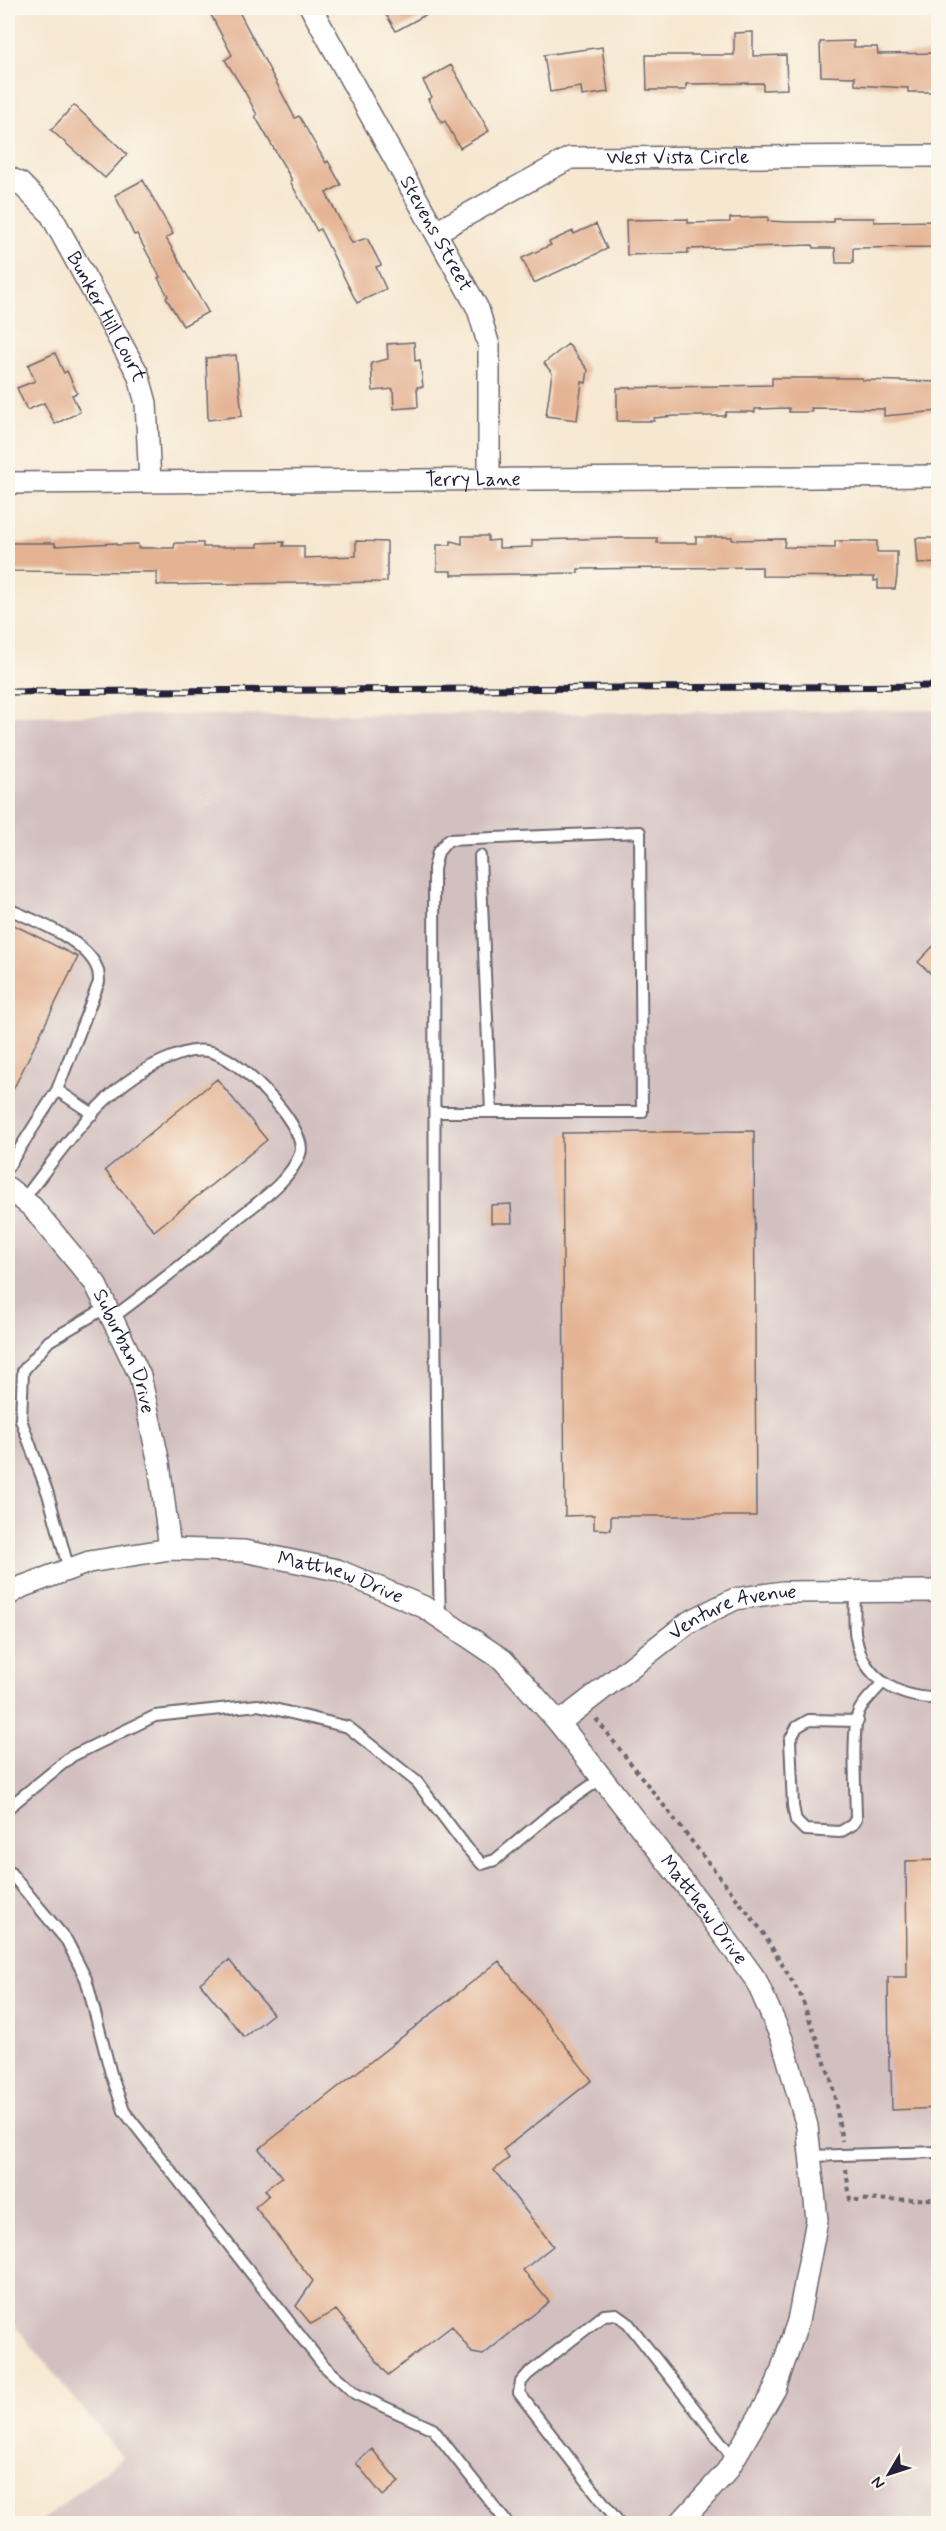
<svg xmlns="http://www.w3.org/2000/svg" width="946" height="2531" viewBox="0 0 946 2531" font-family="Mynerve,sans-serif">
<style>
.industrial{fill:#d2bfc0}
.building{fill:#e4b393}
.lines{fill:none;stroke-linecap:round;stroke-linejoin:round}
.lane-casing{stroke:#6c676f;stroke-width:14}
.street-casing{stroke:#6c676f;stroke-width:24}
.path{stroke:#6c676f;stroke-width:4;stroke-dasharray:4.5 4.5;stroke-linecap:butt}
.lane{stroke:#fff;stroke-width:10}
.street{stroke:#fff;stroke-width:21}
.rail-casing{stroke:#22223b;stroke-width:7}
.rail{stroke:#fbf7ec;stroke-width:4.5;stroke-dasharray:14;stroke-linecap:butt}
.labels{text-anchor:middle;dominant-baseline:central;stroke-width:6;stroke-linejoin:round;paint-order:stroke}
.street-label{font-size:20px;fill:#22223b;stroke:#fbf7ec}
</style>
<rect width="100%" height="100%" fill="#fbf7ec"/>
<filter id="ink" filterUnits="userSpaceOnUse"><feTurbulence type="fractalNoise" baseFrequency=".0167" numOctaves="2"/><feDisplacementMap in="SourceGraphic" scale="12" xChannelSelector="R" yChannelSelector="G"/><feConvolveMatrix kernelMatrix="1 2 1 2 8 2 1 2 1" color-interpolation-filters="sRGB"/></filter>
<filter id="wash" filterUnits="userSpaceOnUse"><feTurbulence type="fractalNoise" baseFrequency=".008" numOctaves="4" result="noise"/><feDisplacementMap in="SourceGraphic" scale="24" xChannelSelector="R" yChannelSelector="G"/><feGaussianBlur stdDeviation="1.35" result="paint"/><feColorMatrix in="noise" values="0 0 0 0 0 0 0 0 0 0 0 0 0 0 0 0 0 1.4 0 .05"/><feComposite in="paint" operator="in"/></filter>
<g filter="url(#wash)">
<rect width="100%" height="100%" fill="#f6e7d0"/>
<path class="industrial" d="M938 710V2523H39L122 2457 8 2317V716Z"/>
<g id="blocks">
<path class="building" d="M219 8H237L295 118 299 116 326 163 328 161 341 185 326 193 352 243 367 238 381 265 376 267 386 289 357 303 320 229 317 231 290 181 292 180 255 116 257 115 245 92 225 60 232 55 210 13Z
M382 8H438L396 31Z
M753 32V56L786 55 787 89 763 90V83L686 84V90H647L646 55H734V33Z
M854 41V47H877L878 54 939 53V92H908V88L855 85V77L821 76 820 42Z
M602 47 608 92 582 96 581 87 550 92 544 55Z
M451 65 489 131 460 148 445 121 442 123 428 99 432 97 423 81Z
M74 105 127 154 105 178 51 130Z
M143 180 173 234 166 238 208 312 183 326 166 298 168 296 158 278 160 277 137 234 134 235 115 195Z
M768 217V221L787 222H833V218H874V222L939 221V247L853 248V263H836L835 248H814L813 245 688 249V253L627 255 626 220 688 219V223L730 222V218Z
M596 224 607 249 534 283 522 258 551 245 549 242 573 231 574 234Z
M414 342 415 361 420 360 423 387H417L418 407 394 409 393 389 373 391 371 363 388 359 387 344Z
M568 344 588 370 586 383 582 382 577 420 546 416 552 373 544 363Z
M55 353 64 373 67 371 77 393 72 395 80 412 55 424 44 403 27 410 17 388 35 381 28 365Z
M236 355 242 416 208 420 206 358Z
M772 378H862V380L939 382V411L884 416V409L811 408 812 412H789V408L755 409V412H726L725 416H675L654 418V421H617V388L772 385Z
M462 536H488V541L499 540V548L532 547V540L618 538H657V543H696V537H732V540L785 539 784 547 835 548V541H877V552H897V576L895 589H878V580L874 581V577L762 576V567L578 569V573L451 575V571H437V545H451V541L462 544Z
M916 538H939V563L918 564Z
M356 541 387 542V582L157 585V572L8 571V543H55V546L116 543V545L138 544V548H174L175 543H203V547H258V543L284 542 283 546H304V558L356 556Z
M8 922 78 957 8 1100Z
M939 940V981L918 962Z
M217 1079 267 1140 154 1231 105 1170Z
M754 1131 756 1516H611V1530L594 1529V1515L565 1516 562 1133Z
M511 1204 512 1223H491V1205Z
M939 1860V2108L892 2110 891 2070H889L888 1977H907L906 1861Z
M229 1960 273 2014 244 2037 200 1983Z
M499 1961 592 2080 503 2150 509 2158 494 2170 553 2246 523 2270 549 2302 483 2355 472 2353 452 2326 388 2375 336 2310 311 2324 296 2306 313 2281 255 2207 269 2195 265 2190 282 2177 259 2149Z
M372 2449 399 2482 383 2496 356 2463Z"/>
</g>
</g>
<g filter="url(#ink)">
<use href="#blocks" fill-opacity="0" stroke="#6c676f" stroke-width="1.5"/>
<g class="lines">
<g class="lane-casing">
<path id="lane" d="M480 856 491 1112
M8 909C34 920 86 940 97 968 99 972 99 978 99 982L57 1090 8 1167
M57 1090 93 1114
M435 1112H642L640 832 448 840 438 852 434 869C435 1118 433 1368 440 1618
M23 1200C64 1147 106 1081 172 1057 185 1052 198 1048 212 1052 234 1059 255 1080 270 1096 281 1107 306 1139 300 1154 290 1181 258 1202 237 1219 196 1254 155 1286 112 1318
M69 1570 48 1494 21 1420 23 1371 49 1341 107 1307
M855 1592C855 1607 853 1624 856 1638 863 1679 900 1699 938 1698
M858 1721 809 1720 797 1727 790 1740 793 1806 796 1821 805 1830 840 1832 852 1825 856 1819C856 1796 851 1729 859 1711 864 1701 876 1691 883 1682
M8 1808 72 1756 155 1716 258 1705 348 1727 417 1782 467 1848 482 1864 495 1860 550 1814 602 1778
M8 1870 67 1941 86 1979 111 2074 124 2111 323 2365 356 2394 433 2429 508 2524
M810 2156 938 2152
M620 2524 519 2393 521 2382 528 2374 604 2315 616 2314 628 2323 734 2459"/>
</g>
<g class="street-casing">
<g id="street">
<path id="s1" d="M311 8 478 309 489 346V479"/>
<path id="s2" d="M8 177 20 183 50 213 138 374 146 403 150 482"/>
<path id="s3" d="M436 232 570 158 938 156"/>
<path id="s4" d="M8 483 938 476"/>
<path id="s5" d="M8 1188 32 1207 95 1283 140 1376 159 1463 170 1549"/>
<path id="s6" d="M8 1595 21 1587 89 1562 170 1549 244 1551 337 1570 424 1607 503 1660 559 1723 705 1910 756 1980 782 2039 807 2126 817 2220 798 2321 775 2389 727 2471 679 2524"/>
<path id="s7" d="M559 1723 689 1622 735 1599 783 1592 938 1591"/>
</g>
</g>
<path class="path" d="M596 1719 762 1931 801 1996 832 2082 842 2141
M846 2169 850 2200 938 2199"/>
<use href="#lane" class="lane"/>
<use href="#street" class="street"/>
<g class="rail-casing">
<path id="rail" d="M8 692 938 686"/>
</g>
<use href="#rail" class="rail"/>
</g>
</g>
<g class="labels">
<g class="street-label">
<text stroke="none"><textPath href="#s3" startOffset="261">West Vista Circle</textPath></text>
<text stroke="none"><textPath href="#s1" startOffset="258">Stevens Street</textPath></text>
<text stroke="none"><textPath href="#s2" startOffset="174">Bunker Hill Court</textPath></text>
<text stroke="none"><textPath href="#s4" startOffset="465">Terry Lane</textPath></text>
<text stroke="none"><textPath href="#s5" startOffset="204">Suburban Drive</textPath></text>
<text stroke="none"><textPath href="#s6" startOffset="344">Matthew Drive</textPath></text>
<text stroke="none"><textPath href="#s7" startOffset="210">Venture Avenue</textPath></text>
<text stroke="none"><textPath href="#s6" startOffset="849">Matthew Drive</textPath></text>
</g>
</g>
<rect width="946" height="2531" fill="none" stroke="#fbf7ec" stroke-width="30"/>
<g transform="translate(889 2474) rotate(231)" stroke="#fbf7ec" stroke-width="4.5" paint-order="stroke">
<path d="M0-4.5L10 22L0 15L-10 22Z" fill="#22223b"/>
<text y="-9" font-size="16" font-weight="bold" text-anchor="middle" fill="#22223b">N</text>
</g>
</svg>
